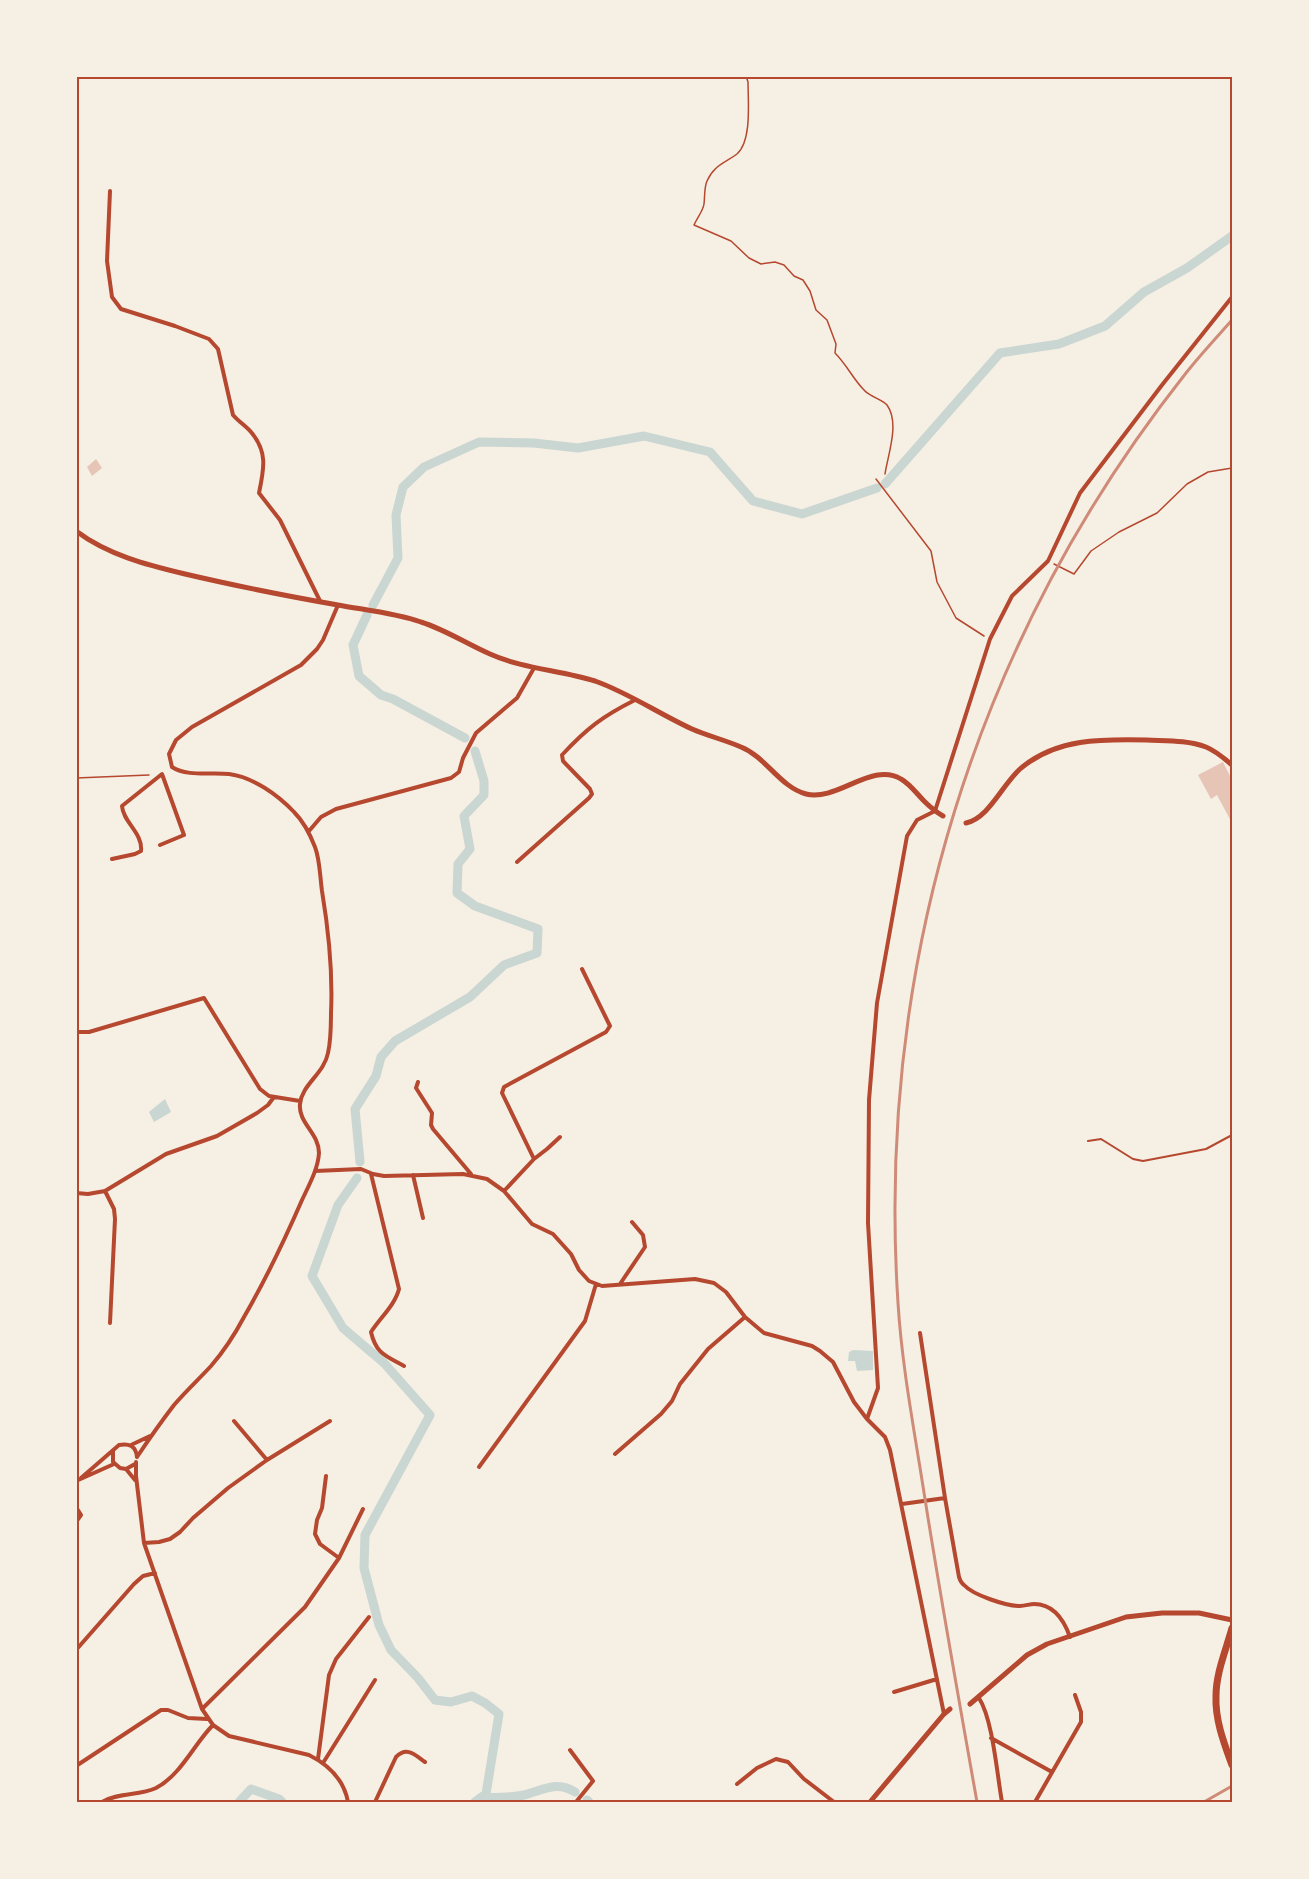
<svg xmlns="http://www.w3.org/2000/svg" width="1309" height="1879" viewBox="0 0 1309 1879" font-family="'Work Sans',sans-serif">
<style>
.water{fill:#c9d6d2}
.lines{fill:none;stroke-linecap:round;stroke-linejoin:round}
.canal{stroke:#c9d6d2;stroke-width:9}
.building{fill:#e6c5b7}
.path{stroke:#b5482f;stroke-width:1.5}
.service{stroke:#b5482f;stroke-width:2}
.minor{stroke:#b5482f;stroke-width:4}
.tertiary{stroke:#b5482f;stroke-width:5}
.primary{stroke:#b5482f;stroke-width:7}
.rail{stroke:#cf8b77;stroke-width:3}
.neatline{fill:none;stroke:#b5482f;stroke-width:2}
</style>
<rect width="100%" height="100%" fill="#f6efe4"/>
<path class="water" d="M165 1099 171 1112 154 1122 149 1112Z
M853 1350 873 1351V1370L857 1371 855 1361H848L849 1352Z"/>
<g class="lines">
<path class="canal" d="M885 484 1000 353 1059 344 1105 326 1144 292 1187 268 1232 236
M373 605 398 558 396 515 403 487 424 467 479 442 534 443 578 448 644 436 710 452 753 501 802 514 877 488
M367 615 353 645 359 676 381 695 393 699 465 738
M360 1162 355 1109 376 1076 381 1057 395 1041 470 997 504 965 537 953 538 929 475 906 457 893 458 864 470 849 464 816 484 795V781L475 751
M357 1178 338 1205 312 1276 343 1328 384 1363 430 1415 365 1535 364 1568 379 1625 391 1650 418 1678 435 1700 451 1702 472 1696 485 1703 499 1714 486 1794 475 1802
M480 1798C494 1797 510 1798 524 1795 542 1791 556 1780 575 1792
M587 1800 589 1802
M239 1802 251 1789 279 1799 282 1802"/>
</g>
<path class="building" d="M96 459 102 468 92 476 87 467Z
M1223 762 1232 780V798L1231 799 1232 803V823L1217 795 1211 799 1198 775Z"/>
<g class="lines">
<path class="path" d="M746 76 748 82C748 101 752 141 737 154 725 163 714 165 707 181 704 188 705 196 704 204 703 211 697 218 694 225L731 241 749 258 761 264 775 262 784 265 794 276 803 280 810 291 816 310 827 320 836 344 835 353C847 365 853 379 864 390 870 397 882 399 887 405 900 423 888 454 885 474
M876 479 931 551 937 582 956 618 984 636
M1054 564 1074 574 1091 551 1119 532 1157 513 1187 484 1208 472 1232 468
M76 778 149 775"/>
<path class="service" d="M1088 1141 1101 1139 1133 1159 1143 1161 1206 1149 1232 1135"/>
<path class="minor" d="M110 191 107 261 112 297 121 309 175 326 209 339 218 349 233 415C239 422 246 426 251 432 268 452 264 469 259 493L280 520 320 601
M309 831 321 817 336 809 451 778 459 772 463 758 476 733 517 698 534 668
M112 859 135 854 141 851C143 833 123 822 122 806L162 774 184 835 160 845
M517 862 589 798 592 794 590 789 563 761 562 755C587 728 603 716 635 700
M76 1032H89L204 998 260 1089 269 1096 300 1101
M418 1082 416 1088 432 1113 431 1125 433 1129 471 1174
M534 1159 547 1149 560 1137
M315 1171 361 1169 373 1174 384 1176 463 1174 487 1179 504 1191 532 1224 553 1234 571 1254 579 1270 589 1281 602 1286 695 1279 714 1283 726 1292 745 1317 764 1333 812 1346 820 1351 833 1362 854 1402 867 1419
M371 1174 399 1289C395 1305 380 1318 371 1332 376 1354 386 1356 404 1366
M413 1175 423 1218
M105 1191 114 1209 115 1219 110 1323
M504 1191 534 1159 502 1093 504 1087 606 1032 610 1026 582 969
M76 1193 88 1194 105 1191 166 1154 217 1136 257 1113 268 1105 274 1097
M620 1284 645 1247 643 1235 632 1222
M920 1333 945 1498 959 1577C960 1580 961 1583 964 1585 973 1595 1006 1606 1020 1606 1025 1606 1030 1604 1034 1604 1053 1604 1064 1620 1070 1637
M234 1421 267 1460
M131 1445 150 1436
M113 1451V1462L120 1468 126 1469 135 1464
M615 1454 661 1414 672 1401 680 1384 708 1349 745 1317
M137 1457C149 1439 161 1422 174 1405 186 1391 199 1379 211 1366 224 1351 235 1334 244 1317 266 1279 285 1239 302 1200 309 1185 318 1169 319 1153 319 1133 298 1123 300 1104 302 1084 324 1074 328 1053 331 1040 331 1026 331 1013 333 970 329 933 322 891 320 877 320 860 315 847 310 834 304 822 294 812 278 795 253 777 229 774 211 772 187 777 172 767L169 754 176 740 192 727 301 665 317 649 323 640 338 605
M136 1462V1476L144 1543 202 1709 213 1725 229 1736 309 1755C329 1765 344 1780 348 1802
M479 1467 585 1321 596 1284
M126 1469 135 1480
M326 1476 322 1508 317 1520 315 1534 320 1544 339 1558
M81 1478 119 1445C129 1443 136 1446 137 1457
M76 1481 114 1464
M902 1504 945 1498
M76 1507 81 1515 76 1522
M144 1543 159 1542 170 1539 180 1532 193 1518 228 1488 267 1460 330 1421
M76 1650 134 1584 143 1576 155 1573
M894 1692 937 1679
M979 1698C993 1720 997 1775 1002 1802
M202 1709 305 1607 339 1558 363 1509
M944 1714 890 1450 885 1437 867 1419 878 1388 868 1223 869 1100 877 1003 907 836 917 820 935 811 990 639 1012 596 1048 561 1080 493 1162 385 1232 297
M991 1738 1052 1772
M570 1750 593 1781 576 1802
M318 1759 329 1675 336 1659 369 1617
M323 1763 375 1680
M76 1766 161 1710H168L188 1718 207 1719
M737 1784 757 1768 776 1759 788 1762 804 1779 834 1802
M102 1802C119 1792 139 1796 156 1788 181 1775 194 1744 213 1725
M375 1802 396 1757C407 1746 415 1755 425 1762
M1035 1802 1081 1722V1712L1075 1695"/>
<path class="tertiary" d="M76 531C108 555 147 565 185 574 236 586 287 596 338 605 365 610 395 613 421 622 446 630 467 644 490 654 523 669 561 670 595 681 629 693 659 714 692 729 708 736 725 740 741 747 766 757 780 787 806 794 837 802 872 761 901 779 910 784 917 794 924 801 930 807 936 812 943 816
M966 823C989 818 1002 785 1020 769 1056 738 1102 739 1147 740 1166 741 1187 740 1206 747 1216 751 1224 758 1232 765
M970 1704 1027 1655 1047 1644 1126 1617 1162 1613H1199L1232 1620
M870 1802 944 1714 950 1709"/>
<path class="primary" d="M1232 1765C1224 1743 1215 1720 1216 1696 1216 1673 1226 1650 1232 1628"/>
<path class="rail" d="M977 1802C959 1701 941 1600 925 1499 915 1434 902 1368 898 1303 876 964 975 640 1186 373 1200 355 1217 337 1232 320
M1204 1802 1232 1786"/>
</g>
<rect width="1309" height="1879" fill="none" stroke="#f6efe4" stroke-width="156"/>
<rect x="78" y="78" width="1153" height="1723" class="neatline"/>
</svg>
